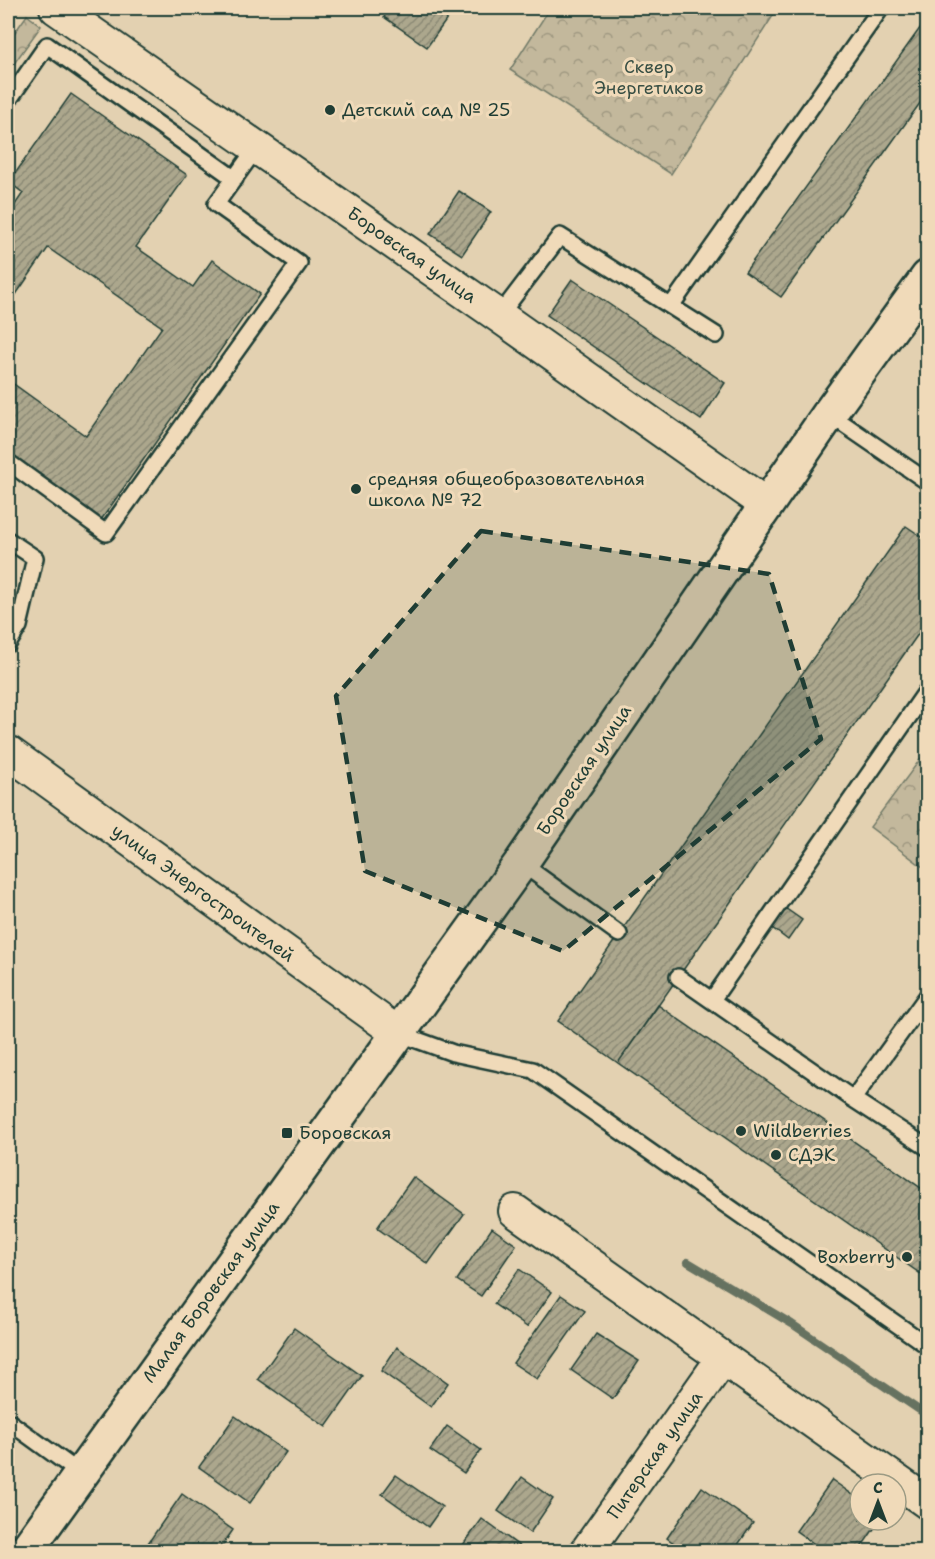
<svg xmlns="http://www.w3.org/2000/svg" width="935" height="1559" viewBox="0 0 935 1559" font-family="'Shantell Sans',sans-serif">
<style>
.forest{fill:url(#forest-crowns);stroke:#717a68;stroke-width:1.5}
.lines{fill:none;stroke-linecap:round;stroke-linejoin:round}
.stream{stroke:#667261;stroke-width:8}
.building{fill:url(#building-hatch);stroke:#1f3d34;stroke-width:1.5}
.service-casing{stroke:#1f3d34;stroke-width:20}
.minor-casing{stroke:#1f3d34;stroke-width:36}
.tertiary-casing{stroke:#1f3d34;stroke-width:38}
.service{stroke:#f0dab9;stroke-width:15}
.minor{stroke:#f0dab9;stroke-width:32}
.tertiary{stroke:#f0dab9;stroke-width:33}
.marked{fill:#1f3d34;fill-opacity:0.2;stroke:#1f3d34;stroke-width:4.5;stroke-dasharray:12 8;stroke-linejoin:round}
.poi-dot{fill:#1f3d34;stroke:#f0dab9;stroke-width:2}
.labels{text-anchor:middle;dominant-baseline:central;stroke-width:6;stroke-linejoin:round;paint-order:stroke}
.park-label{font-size:18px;fill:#384f44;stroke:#f0dab9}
.poi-label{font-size:18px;fill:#1f3d34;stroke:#f0dab9;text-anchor:start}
.street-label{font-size:18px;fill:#1f3d34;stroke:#f0dab9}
</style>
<defs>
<pattern id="forest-crowns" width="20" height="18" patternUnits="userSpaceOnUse" patternTransform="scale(1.5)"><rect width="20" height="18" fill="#c3b89c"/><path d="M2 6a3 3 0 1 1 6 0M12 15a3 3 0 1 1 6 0" fill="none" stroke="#9e9780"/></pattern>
<pattern id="building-hatch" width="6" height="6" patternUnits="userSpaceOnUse" patternTransform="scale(1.5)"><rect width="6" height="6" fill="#aca78d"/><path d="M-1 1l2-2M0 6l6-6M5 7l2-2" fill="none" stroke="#8b8974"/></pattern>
</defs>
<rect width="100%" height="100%" fill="#e3d1b1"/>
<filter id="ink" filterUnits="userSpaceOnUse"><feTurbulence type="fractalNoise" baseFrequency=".0167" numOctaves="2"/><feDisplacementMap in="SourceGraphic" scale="12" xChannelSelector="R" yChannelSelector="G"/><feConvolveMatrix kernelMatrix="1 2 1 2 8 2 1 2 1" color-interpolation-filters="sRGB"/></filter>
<g filter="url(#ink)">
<path class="forest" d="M550 8H778L671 174 510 70Z
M27 15 41 26 8 72V42Z
M927 750V870L870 827Z"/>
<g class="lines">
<path class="stream" d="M688 1262 792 1324 928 1416"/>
</g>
<path class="building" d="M391 8H455L427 47 384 17Z
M928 17V92L781 297 745 272Z
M71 94 187 175 136 247 193 287 212 260 260 294 101 520 8 455V380L86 436 162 327 48 248 8 306V215L23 193 9 182Z
M459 191 491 212 462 255 430 234Z
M572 279 725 383 701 420 547 315Z
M906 526 928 541V620L618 1063 558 1021Z
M785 908 802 920 788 940 771 927Z
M658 1005 928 1193V1279L618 1063Z
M413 1177 464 1214 428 1264 377 1228Z
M492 1228 516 1245 481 1296 457 1280Z
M519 1269 552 1292 527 1327 494 1304Z
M561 1295 585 1311 537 1379 513 1363Z
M294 1328 362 1376 326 1427 258 1379Z
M596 1334 639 1361 613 1399 571 1370Z
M397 1347 448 1383 431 1407 381 1371Z
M235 1416 286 1452 250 1503 199 1467Z
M447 1426 481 1450 464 1473 430 1450Z
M396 1475 442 1507 428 1527 382 1494Z
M522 1477 553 1499 530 1533 498 1511Z
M832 1480 860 1500V1520H880L858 1552H826L796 1531Z
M702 1487 753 1523 733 1552H686L667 1538Z
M182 1494 233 1530 218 1552H154L146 1546Z
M482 1519 522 1548 519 1552H463L460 1549Z"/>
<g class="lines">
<g class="service-casing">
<path id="service" d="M8 101 47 45 235 179
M671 306 881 8
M499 316 560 236 716 335
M829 414 928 482
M8 462 106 533 299 263 216 204 257 147
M8 540 35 558 19 626 8 644
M521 863 619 934
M678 977 853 1099 928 1148
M712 1000 928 689
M398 1033 453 1053 533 1070 928 1346
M853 1099 928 995
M8 1421 81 1474"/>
</g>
<g class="minor-casing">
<path id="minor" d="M56 8 499 316 767 505
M8 752 398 1033
M515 1211 928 1503
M586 1552 723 1358"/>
</g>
<g class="tertiary-casing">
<path id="tertiary" d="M25 1552 521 863 829 414 928 277"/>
</g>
<use href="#service" class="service"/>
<use href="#minor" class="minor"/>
<use href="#tertiary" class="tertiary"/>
</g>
</g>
<path class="marked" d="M481 531 769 574 821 739 563 951 365 871 336 696Z"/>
<g class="poi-dot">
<circle cx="330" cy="110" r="6"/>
<circle cx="356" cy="489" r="6"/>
<circle cx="741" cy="1131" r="6"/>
<rect x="281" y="1127" width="12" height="12" rx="3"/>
<circle cx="776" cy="1155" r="6"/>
<circle cx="907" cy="1257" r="6"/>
</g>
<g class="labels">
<g class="park-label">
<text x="649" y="67">Сквер<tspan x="649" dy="21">Энергетиков</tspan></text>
</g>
<g class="poi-label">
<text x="342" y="110">Детский сад № 25</text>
<text x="368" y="479">средняя общеобразовательная<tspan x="368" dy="21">школа № 72</tspan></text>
<text x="753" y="1131">Wildberries</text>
<text x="299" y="1133">Боровская</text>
<text x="788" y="1155">СДЭК</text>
<text x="895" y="1257" text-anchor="end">Boxberry</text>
</g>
<g class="street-label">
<text transform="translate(412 255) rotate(35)">Боровская улица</text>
<text transform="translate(584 770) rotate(-56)">Боровская улица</text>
<text transform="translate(203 893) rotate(36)">улица Энергостроителей</text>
<text transform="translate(211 1292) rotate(-54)">Малая Боровская улица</text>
<text transform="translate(655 1455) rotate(-55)">Питерская улица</text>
</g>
</g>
<rect width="935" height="1559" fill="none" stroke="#f0dab9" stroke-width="30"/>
<rect x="15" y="15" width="905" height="1529" fill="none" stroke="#1f3d34" stroke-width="2" filter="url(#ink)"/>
<g transform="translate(878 1502)"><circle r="28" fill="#f0dab9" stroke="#9c9b84" stroke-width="1.5"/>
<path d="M0-4.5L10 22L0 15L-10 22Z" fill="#1f3d34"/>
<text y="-9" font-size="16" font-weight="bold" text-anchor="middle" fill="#1f3d34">С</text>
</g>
</svg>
